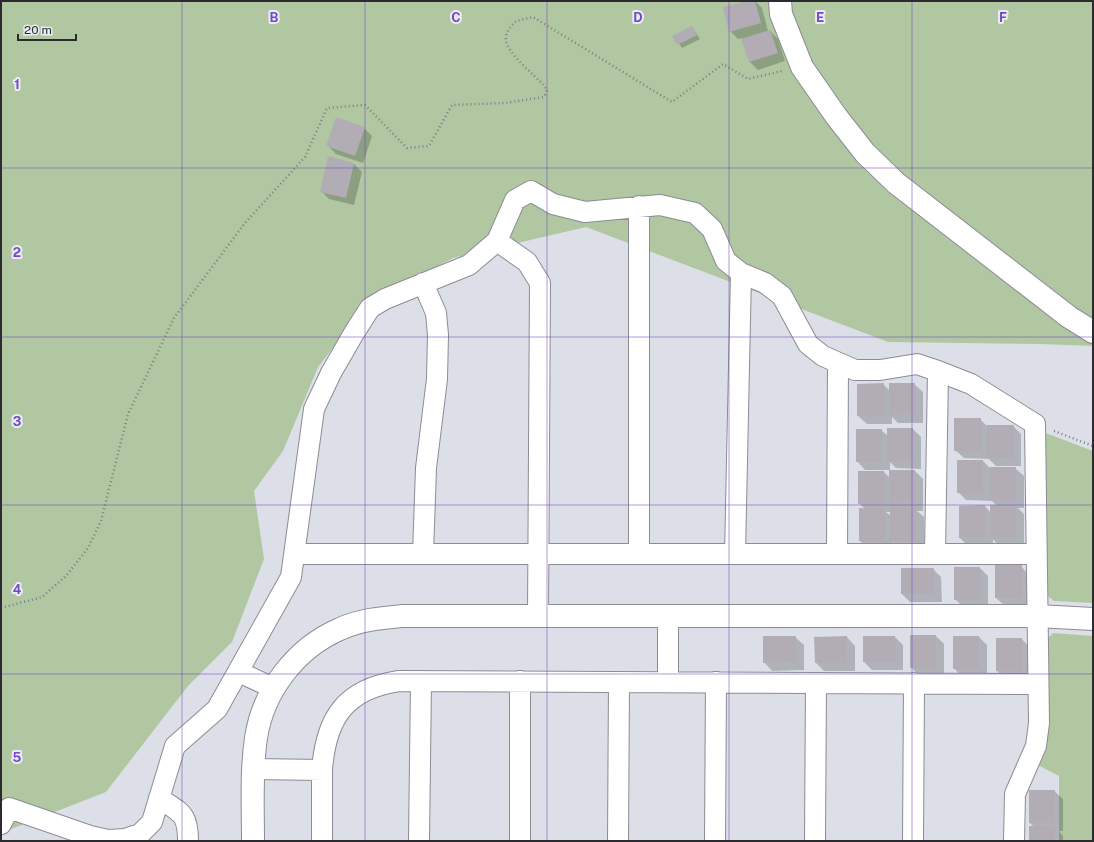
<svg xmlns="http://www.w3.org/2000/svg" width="1094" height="842" viewBox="0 0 1094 842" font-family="'Public Sans',sans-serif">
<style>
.green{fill:#b0c7a2}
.shadow{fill:#0003;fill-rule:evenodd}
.building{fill:#b2adb5}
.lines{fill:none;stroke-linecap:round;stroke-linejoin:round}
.minor-casing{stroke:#8b8c95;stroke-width:22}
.tertiary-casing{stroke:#8b8c95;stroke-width:24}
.path{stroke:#7d7e84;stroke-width:2.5;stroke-dasharray:1 3;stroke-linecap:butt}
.minor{stroke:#fff;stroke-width:20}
.tertiary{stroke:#fff;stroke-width:22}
.grid{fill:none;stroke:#724bc3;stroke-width:1;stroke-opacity:0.55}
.grid-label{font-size:13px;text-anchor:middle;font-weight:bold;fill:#724bc3;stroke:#eaecf5;stroke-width:4;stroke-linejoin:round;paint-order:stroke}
</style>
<rect width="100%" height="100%" fill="#dddfe8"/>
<path class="green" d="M1 1H1093V346L1040 344 888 342 586 227 453 258 366 305 318 367 283 451 254 491 264 559 232 642 188 686 106 792 1 833Z
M1043 432 1093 451V603L1054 601 1044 593Z
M1053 633 1093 636V841H1059V776L1036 764 1046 640Z"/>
<path class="shadow" d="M751 1H755L762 8 768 31H770L778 39 785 61 758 70 750 62 742 38 738 39 730 31Z
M692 27 700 39 682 48 674 36Z
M364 128 372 136 363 163 336 154 328 146Z
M329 158 354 164 362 172 354 205 329 199 321 191Z
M883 384 890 391 914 384 923 392V423H898L892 417V424H867L858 416Z
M980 419 987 426H1013L1021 434V466H996L989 459 964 458 955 450Z
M913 429 921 437V469L896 468 890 462V470H865L857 461 881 430 888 436Z
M983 461 990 468H1015L1024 476V508H1018L1024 514V545L999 546 993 539V546H968L960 538V507L985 506 991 513 997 506 992 501 966 500 958 492Z
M915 471 923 479V511H917L924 517V548H899L893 542V549H868L860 541V509H865L859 503 884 472 890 478ZM886 512H891V516Z
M1021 566 1029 575 1030 606H1005L996 598Z
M980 568 988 576V607H963L955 599Z
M933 569 941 577 942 602H910L902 594Z
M936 636 944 644V675L919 676 911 667Z
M795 637 804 645V670L772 671 764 662Z
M847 637 855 646V671H824L816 663Z
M895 637 903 645V670H872L864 662Z
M979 637 987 645V677H962L954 668Z
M1022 639 1030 648V679H1005L997 671Z
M1054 791 1063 799V831H1059L1063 836V841H1030L1034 827 1030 823Z"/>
<path class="building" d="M747 1H755L761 23 729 32 723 7Z
M692 26 697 35 677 45 672 36Z
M770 30 778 53 749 62 741 39Z
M336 117 365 127 355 156 326 146Z
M328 156 354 163 346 198 320 192Z
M884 383V416H857V384Z
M889 383H915V415H889Z
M954 418H981V451H954Z
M987 425H1014V458H987Z
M887 428H913V461H887Z
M856 429H882V462H856Z
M957 460H983V493H957Z
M990 467H1016V500H990Z
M889 470H915V503H889Z
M858 471H884V504H858Z
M985 505V539L959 538V506Z
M990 505H1016V538H990Z
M890 507 916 508V541H890Z
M859 508 885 509V541H859Z
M995 565H1022V598H995Z
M954 567H980V599L954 600Z
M901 568H934V594H901Z
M910 635H936V668H910Z
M763 636H796V662L763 663Z
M847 636V663H815L814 637Z
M863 636H895L896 662H863Z
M953 636H979V669H953Z
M996 638H1022V671H996Z
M1029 790H1055V823H1029Z
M1029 826H1055V841H1029Z"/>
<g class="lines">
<g class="minor-casing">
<path id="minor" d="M639 206V554
M497 241 527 262 540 283 538 617
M423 283 436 313 438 335 437 379 426 468 423 554
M295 554H1036
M735 554 741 273
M837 554 838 364
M935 554 938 371
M668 617V682
M239 672 273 688
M254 769 322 770C326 718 345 689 399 681L1038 684
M159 798C181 813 188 813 188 841
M1 824 9 808 90 836 108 840 125 839 140 834 152 822 175 746 217 709 291 577 314 409 331 373 354 333 370 308 385 299 469 265 497 241 515 200 531 191 553 204 585 212 660 205 695 213 712 229 726 261 741 273 765 283 782 296 808 344 823 356 855 370H880L917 364 938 371 971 384 1035 424 1039 723 1036 746 1015 794 1014 841
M322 841V770
M419 841 421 681
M520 841V681
M618 841 619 682
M715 841 716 682
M815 841 816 683
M913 841 914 683"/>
</g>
<g class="tertiary-casing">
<path id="tertiary" d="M780 1 781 14 802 67 836 116 865 153 896 183 1069 317 1093 332
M253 841C253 807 251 771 256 738 263 691 296 648 340 629 359 620 381 618 402 616H1037L1093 619"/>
</g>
<path class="path" d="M1054 431 1093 446
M1 608 42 597 66 576 88 548 101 521 128 414 174 318 245 223 305 157 327 108 365 105 407 148 429 146 452 105 505 103 544 97 547 90 544 85C534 75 507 53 506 40 505 32 511 26 516 21L533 17 672 102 723 64 748 79 782 71"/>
<use href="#minor" class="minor"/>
<use href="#tertiary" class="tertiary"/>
</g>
<path class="grid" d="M182 1V841M365 1V841M547 1V841M729 1V841M912 1V841M1 168H1093M1 337H1093M1 505H1093M1 674H1093"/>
<g class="grid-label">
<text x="274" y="22">B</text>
<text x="456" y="22">C</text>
<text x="638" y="22">D</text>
<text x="820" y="22">E</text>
<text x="1003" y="22">F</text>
<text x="17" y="89">1</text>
<text x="17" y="257">2</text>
<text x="17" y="426">3</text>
<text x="17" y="594">4</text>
<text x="17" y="762">5</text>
</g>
<rect width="1094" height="842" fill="none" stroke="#2b2b2f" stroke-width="4"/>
<path d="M18 34v6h58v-6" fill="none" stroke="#2b2b2f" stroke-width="2"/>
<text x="24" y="34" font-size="12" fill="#2b2b2f" stroke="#eaecf5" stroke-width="3" paint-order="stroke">20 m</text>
</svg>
